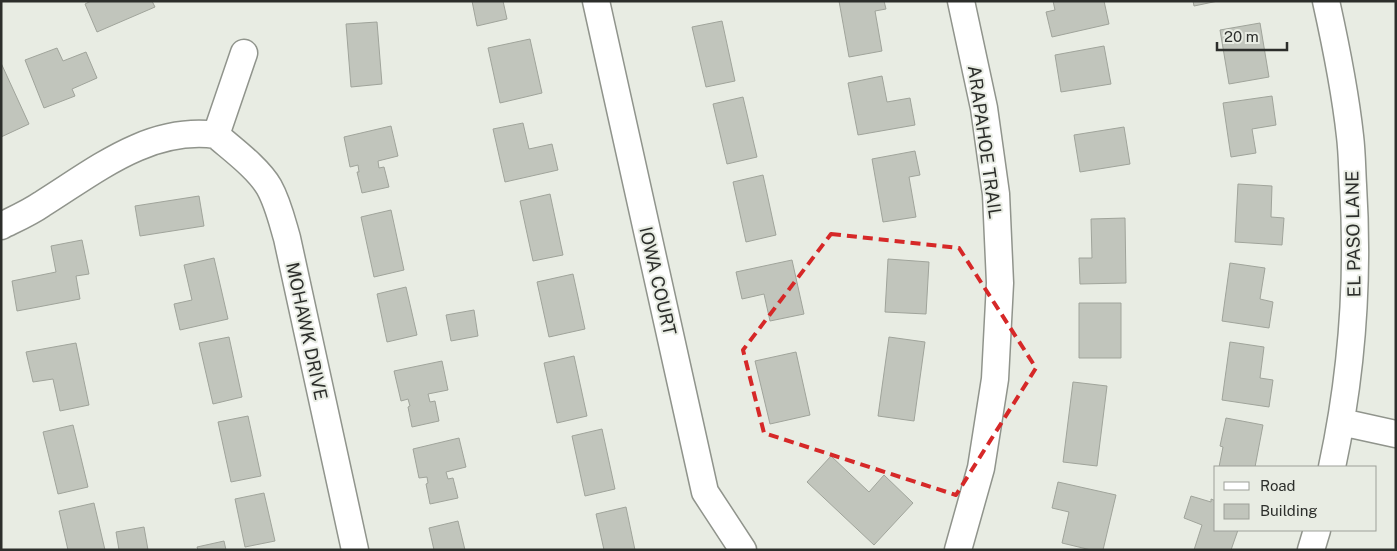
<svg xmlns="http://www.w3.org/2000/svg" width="1397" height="551" viewBox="0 0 1397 551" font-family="'Public Sans',sans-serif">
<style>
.building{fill:#c1c5bc;stroke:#a0a49b}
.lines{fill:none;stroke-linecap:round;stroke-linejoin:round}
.minor-casing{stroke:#90948c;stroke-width:29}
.minor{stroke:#fff;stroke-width:26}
.marked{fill:none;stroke:#d62828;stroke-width:4;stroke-dasharray:10 6;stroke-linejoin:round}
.labels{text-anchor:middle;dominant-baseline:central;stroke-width:4;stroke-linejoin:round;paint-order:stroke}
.street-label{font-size:18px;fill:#2c2e2b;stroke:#e8ece3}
</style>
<rect width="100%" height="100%" fill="#e8ece3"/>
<path class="building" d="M91 1H152L155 7 97 32 85 4Z
M472 1H503L507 19 477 26Z
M839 1H884L886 9 875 11 882 51 849 57Z
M1053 1H1104L1109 24 1052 37 1046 12 1055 10Z
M1193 1H1218L1194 6Z
M722 21 735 81 706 87 692 27Z
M377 22 382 84 351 87 346 24Z
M1260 23 1269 77 1229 84 1220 30Z
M530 39 542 93 500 103 488 48Z
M1104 46 1111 84 1061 92 1055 55Z
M57 48 63 61 86 52 97 78 72 89 75 96 44 108 25 60Z
M1 63 29 124 1 137Z
M882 76 887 102 910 98 915 125 858 135 848 83Z
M1272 96 1276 125 1252 129 1256 153 1231 157 1223 103Z
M743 97 757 157 727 164 713 104Z
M523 123 529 149 552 144 558 170 505 182 493 129Z
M391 126 398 156 378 161 379 168 384 167 389 187 362 193 357 172H359L358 165 350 167 344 137Z
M1124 127 1130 164 1080 172 1074 135Z
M915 151 920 175 909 177 916 217 883 222 872 159Z
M763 175 776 235 746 242 733 182Z
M1238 184 1272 186 1271 217 1284 218 1282 245 1235 242Z
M550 194 563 255 533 261 520 201Z
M199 196 204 226 140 236 135 206Z
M391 210 404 270 374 277 361 217Z
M1125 218 1126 283 1080 284 1079 258H1092L1091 219Z
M82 240 89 274 76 276 80 299 17 311 12 281 56 272 51 246Z
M214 258 228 319 180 330 174 304 192 300 184 265Z
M888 259 929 262 926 314 885 312Z
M792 260 804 314 770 321 764 294 742 299 736 272Z
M1230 263 1265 268 1260 299 1273 302 1269 328 1222 321Z
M573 274 585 329 549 337 537 282Z
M406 287 417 335 387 342 377 294Z
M1079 303H1121V358H1079Z
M474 310 478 336 451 341 446 315Z
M229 337 242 397 213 404 199 343Z
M889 337 925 342 914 421 878 416Z
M1230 342 1264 347 1260 378 1273 380 1269 407 1222 400Z
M76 343 89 405 60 411 53 379 33 382 26 352Z
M796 352 810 415 770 424 755 361Z
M574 356 587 416 557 423 544 363Z
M442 361 448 390 428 394 430 402 435 401 439 421 412 427 408 407 410 406 408 399 401 401 394 371Z
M1073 382 1107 386 1097 466 1063 462Z
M248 416 261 476 231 482 218 422Z
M1226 418 1263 425 1255 467H1219L1223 447 1220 446Z
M73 425 88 487 58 494 43 432Z
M602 429 615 489 585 496 572 436Z
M459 438 466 467 446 472 448 479 453 478 458 498 430 504 426 484 428 483 427 477 419 478 413 449Z
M831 456 869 492 884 475 913 503 874 545 807 482Z
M1058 482 1116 495 1103 550H1091L1062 543 1069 512 1052 508Z
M264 493 275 541 245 547 235 499Z
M1191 496 1211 502V499L1216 501V530H1238L1231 550H1194L1202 525 1184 518Z
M94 503 105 550H68L59 511Z
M626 507 635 550H604L596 514Z
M458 521 465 550H434L429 528Z
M144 527 148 550H119L116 532Z
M224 541 226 550H198L197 547Z"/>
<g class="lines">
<g class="minor-casing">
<path id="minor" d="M596 1 705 492 743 550
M1326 1C1336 46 1345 90 1350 136 1352 152 1352 168 1353 185 1359 280 1352 374 1332 467
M216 135C232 149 258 168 269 187 278 203 282 221 287 238L355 550
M216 135 244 53
M1 226C15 219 29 213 42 204 95 171 149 126 216 135
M1341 422 1396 434
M958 550 981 468 995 379 1000 283 996 194 984 108 961 1
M1311 550 1317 530"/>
</g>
<use href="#minor" class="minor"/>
</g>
<path class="marked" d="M831 234 959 248 1036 368 956 495 764 433 743 350Z"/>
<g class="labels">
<g class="street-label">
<text transform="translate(985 142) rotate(82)">ARAPAHOE TRAIL</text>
<text transform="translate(1353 234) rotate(-91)">EL PASO LANE</text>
<text transform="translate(658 281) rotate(77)">IOWA COURT</text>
<text transform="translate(307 331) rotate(78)">MOHAWK DRIVE</text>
</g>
</g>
<rect width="1397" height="551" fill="none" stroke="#2c2e2b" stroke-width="5"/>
<rect x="1214" y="466" width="162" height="65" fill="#e8ece3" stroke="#9da099"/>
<rect x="1224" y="482" width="25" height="8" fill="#ffffff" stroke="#9da099"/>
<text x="1260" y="491" font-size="15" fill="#2c2e2b">Road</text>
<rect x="1224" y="504" width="25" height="15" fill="#c1c5bc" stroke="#9da099"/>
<text x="1260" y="516" font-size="15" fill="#2c2e2b">Building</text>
<path d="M1217 42v8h70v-8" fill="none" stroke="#2c2e2b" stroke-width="2.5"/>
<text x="1224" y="42" font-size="15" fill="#2c2e2b" stroke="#e8ece3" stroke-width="4" paint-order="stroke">20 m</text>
</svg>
